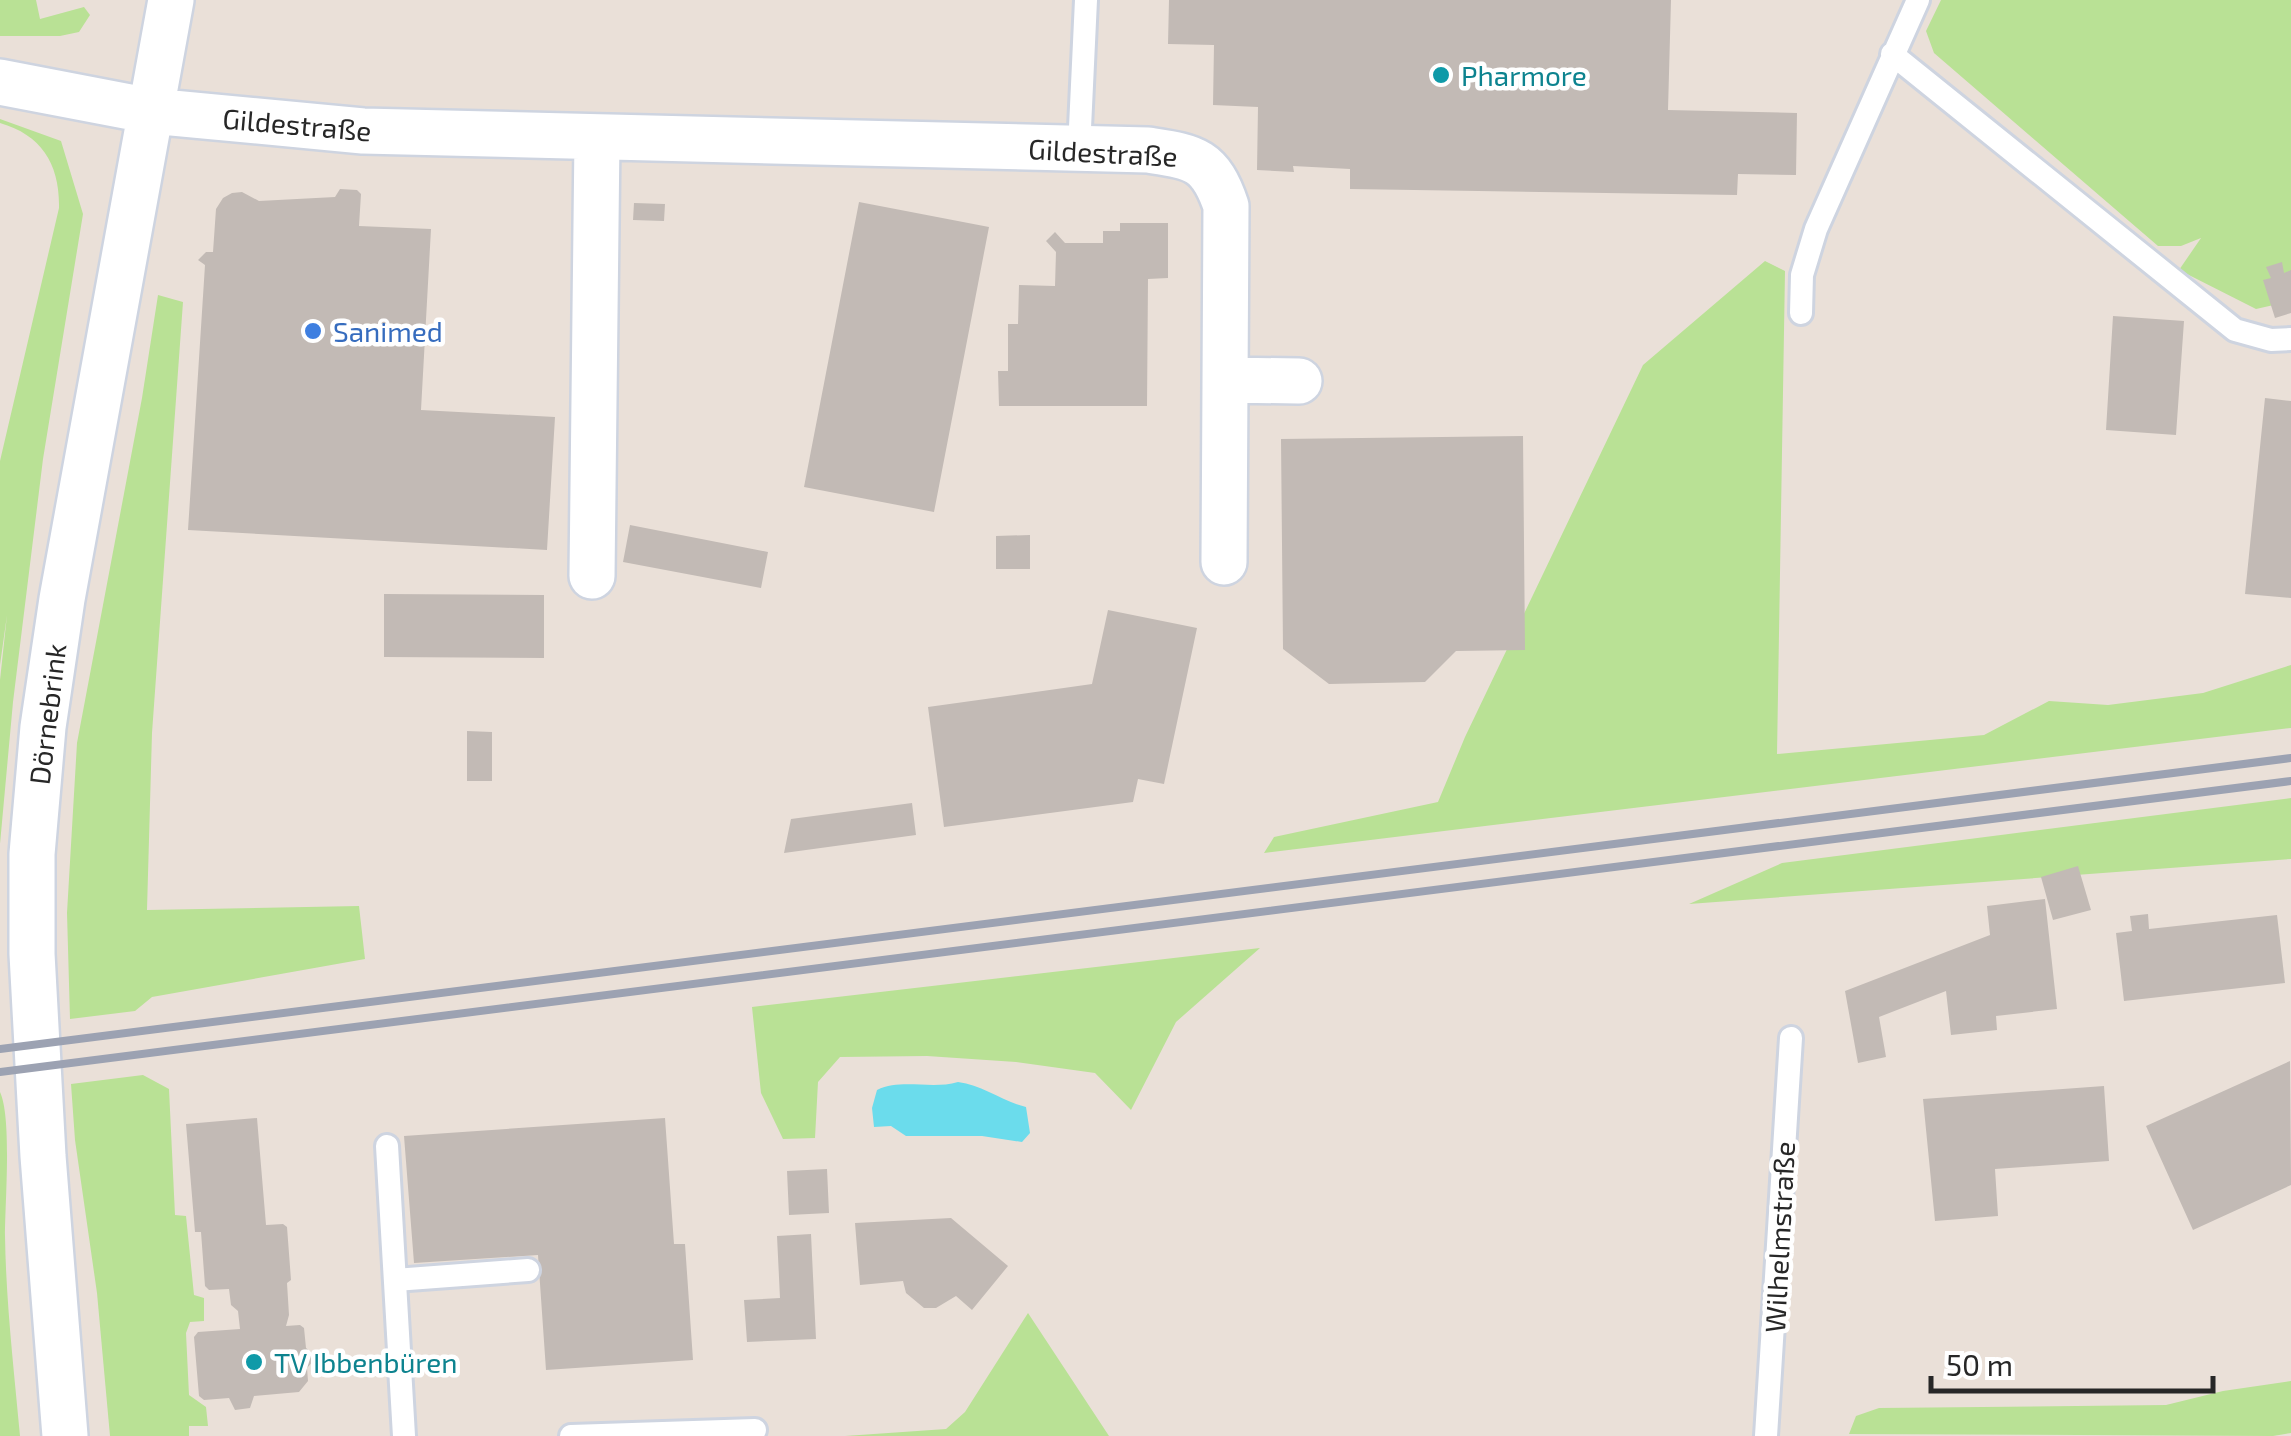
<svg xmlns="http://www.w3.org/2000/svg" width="2291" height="1436" viewBox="0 0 2291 1436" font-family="'Exo 2',sans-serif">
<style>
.green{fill:#b9e195}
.water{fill:#6bdcec}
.building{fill:#c2bab5}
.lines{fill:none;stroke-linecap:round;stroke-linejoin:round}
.lane-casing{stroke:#ced4e0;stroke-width:28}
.street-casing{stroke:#ced4e0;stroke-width:50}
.lane{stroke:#fff;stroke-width:22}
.street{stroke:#fff;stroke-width:45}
.rail{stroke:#9ca2b2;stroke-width:8}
.culture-dot{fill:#0f9aa8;stroke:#fff;stroke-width:4}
.shop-dot{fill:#3f7fe0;stroke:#fff;stroke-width:4}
.labels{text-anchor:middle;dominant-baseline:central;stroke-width:9;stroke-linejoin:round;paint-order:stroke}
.culture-label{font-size:28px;fill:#0d838f;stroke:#fff;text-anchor:start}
.street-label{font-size:28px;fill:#272727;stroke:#fff}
.shop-label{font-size:28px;fill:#366cbe;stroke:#fff;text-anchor:start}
</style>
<rect width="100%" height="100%" fill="#eae0d8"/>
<path class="green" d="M0 0H36L40 19 84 7 90 15 79 32 60 36H0Z
M1941 0H2291V301L2256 309 2179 270 2201 238 2181 246H2158L1934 53 1926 31Z
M0 119 61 141 83 214 43 459 13 702 0 844V680L7 615 0 665V461L59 208C60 165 42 135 0 123Z
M1765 261 1785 271 1777 754 1984 735 2049 701 2108 705 2203 693 2291 665V728L1264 853 1274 837 1438 802 1465 737 1643 365Z
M158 295 183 302 152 733 147 910 359 906 365 959 152 997 135 1011 70 1019 67 913 77 743 142 398Z
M2291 798V859L1689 904 1782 863Z
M1260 948 1176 1022 1131 1110 1095 1073 1016 1062 927 1056 840 1057 818 1082 815 1138 783 1139 761 1093 752 1007Z
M143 1075 169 1089 175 1215 186 1216 194 1295 204 1298V1321L190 1322 186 1333 189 1395 206 1407 208 1426H189V1436H110L97 1293 75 1140 71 1084Z
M0 1092C12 1118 5 1202 5 1236 6 1303 14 1370 20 1436H0Z
M1028 1313 1109 1436H845L946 1429 965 1412Z
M2291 1381V1433L2273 1436 1849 1434 1856 1416 1879 1408 2166 1405 2223 1391Z"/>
<path class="water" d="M958 1082C983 1085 1001 1101 1026 1107L1030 1133 1022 1142 982 1136H906L891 1126 874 1127 872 1108 877 1090C902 1078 931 1090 958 1082Z"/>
<path class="building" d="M1169 0H1671L1668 110 1797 113 1796 175 1738 174 1737 195 1350 189V169L1293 166 1294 172 1257 170 1258 107 1213 105 1214 45 1168 44Z
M340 189 357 190 361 194 359 226 431 229 421 410 555 417 547 550 188 530 205 265 198 260 206 252H213L216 209 223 198 232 193 242 192 259 201 335 197Z
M859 202 989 227 934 512 804 487Z
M634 203 665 204 664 221 633 220Z
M1120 223H1168V278L1148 279 1147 406H999L998 371H1008V324H1018L1019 285 1055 286 1056 252 1046 241 1055 232 1065 243H1103V231H1120Z
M2282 262 2284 273 2291 270V313L2275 318 2263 280 2271 278 2266 267Z
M2113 316 2184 321 2176 435 2106 430Z
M2265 398 2291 401V598L2245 594Z
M1523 436 1525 650 1456 651 1425 682 1329 684 1283 649 1281 439Z
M630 525 768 552 761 588 623 562Z
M1030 535V569H996V536Z
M384 594 544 595V658L384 657Z
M1108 610 1197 628 1164 784 1138 779 1133 802 944 827 928 707 1092 684Z
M467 731 492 732V781H467Z
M912 803 916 835 784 853 791 819Z
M2078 866 2091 910 2053 920 2041 877Z
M2045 899 2057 1009 1996 1016 1997 1030 1951 1035 1946 991 1879 1017 1886 1057 1858 1063 1845 991 1990 935 1987 906Z
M2148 914 2149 929 2277 915 2285 983 2124 1001 2116 933 2132 931 2130 916Z
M2290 1061 2291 1185 2193 1230 2146 1126Z
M2104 1086 2109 1161 1995 1169 1998 1216 1935 1221 1923 1099Z
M257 1118 266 1225 283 1224 287 1227 291 1280 287 1283 289 1315 286 1326 300 1325 304 1328 306 1348 317 1357 307 1368 308 1381 299 1392 254 1396 250 1408 235 1410 229 1398 204 1400 199 1396 194 1337 198 1332 240 1329 238 1311 231 1305 229 1289 209 1290 205 1286 201 1232H195L186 1124Z
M665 1118 674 1244H685L693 1360 546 1370 538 1255 414 1263 404 1136Z
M827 1169 829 1213 789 1215 787 1171Z
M951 1218 1008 1266 972 1310 956 1296 936 1308H924L906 1293 903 1281 860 1285 855 1223Z
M811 1234 816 1339 747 1342 744 1300 780 1298 777 1236Z"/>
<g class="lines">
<g class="lane-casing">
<path id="lane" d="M1892 54 2235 330 2271 340 2291 339
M1079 149 1086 0
M1801 313 1802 275 1816 229 1918 0
M387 1146 404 1436
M395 1280 528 1270
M571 1436 755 1430
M1766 1436 1791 1038"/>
</g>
<g class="street-casing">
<path id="street" d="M0 82 151 111 363 131 1148 150C1193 157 1210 158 1226 206L1224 562
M1225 380 1299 381
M592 576 597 137
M65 1436 43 1156 32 954V854L43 727 62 599 171 0"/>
</g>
<use href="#lane" class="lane"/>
<use href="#street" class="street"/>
<path class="rail" d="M0 1049 2291 758
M0 1072 2291 781"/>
</g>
<g class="culture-dot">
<circle cx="1441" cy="75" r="10"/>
<circle cx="254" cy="1362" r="10"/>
</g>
<circle class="shop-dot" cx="313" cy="331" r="10"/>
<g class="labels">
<g class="culture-label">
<text x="1461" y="75">Pharmore</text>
<text x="274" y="1362">TV Ibbenbüren</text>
</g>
<g class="street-label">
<text transform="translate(297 124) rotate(5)">Gildestraße</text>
<text transform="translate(1103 152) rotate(3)">Gildestraße</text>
<text transform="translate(47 714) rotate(-83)">Dörnebrink</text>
<text transform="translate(1779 1237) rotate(-87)">Wilhelmstraße</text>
</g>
<g class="shop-label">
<text x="333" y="331">Sanimed</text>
</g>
</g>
<path d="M1931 1376v15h282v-15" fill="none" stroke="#272727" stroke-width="5"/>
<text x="1946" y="1376" font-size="30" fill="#272727" stroke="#ffffff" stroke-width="8" paint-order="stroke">50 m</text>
</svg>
